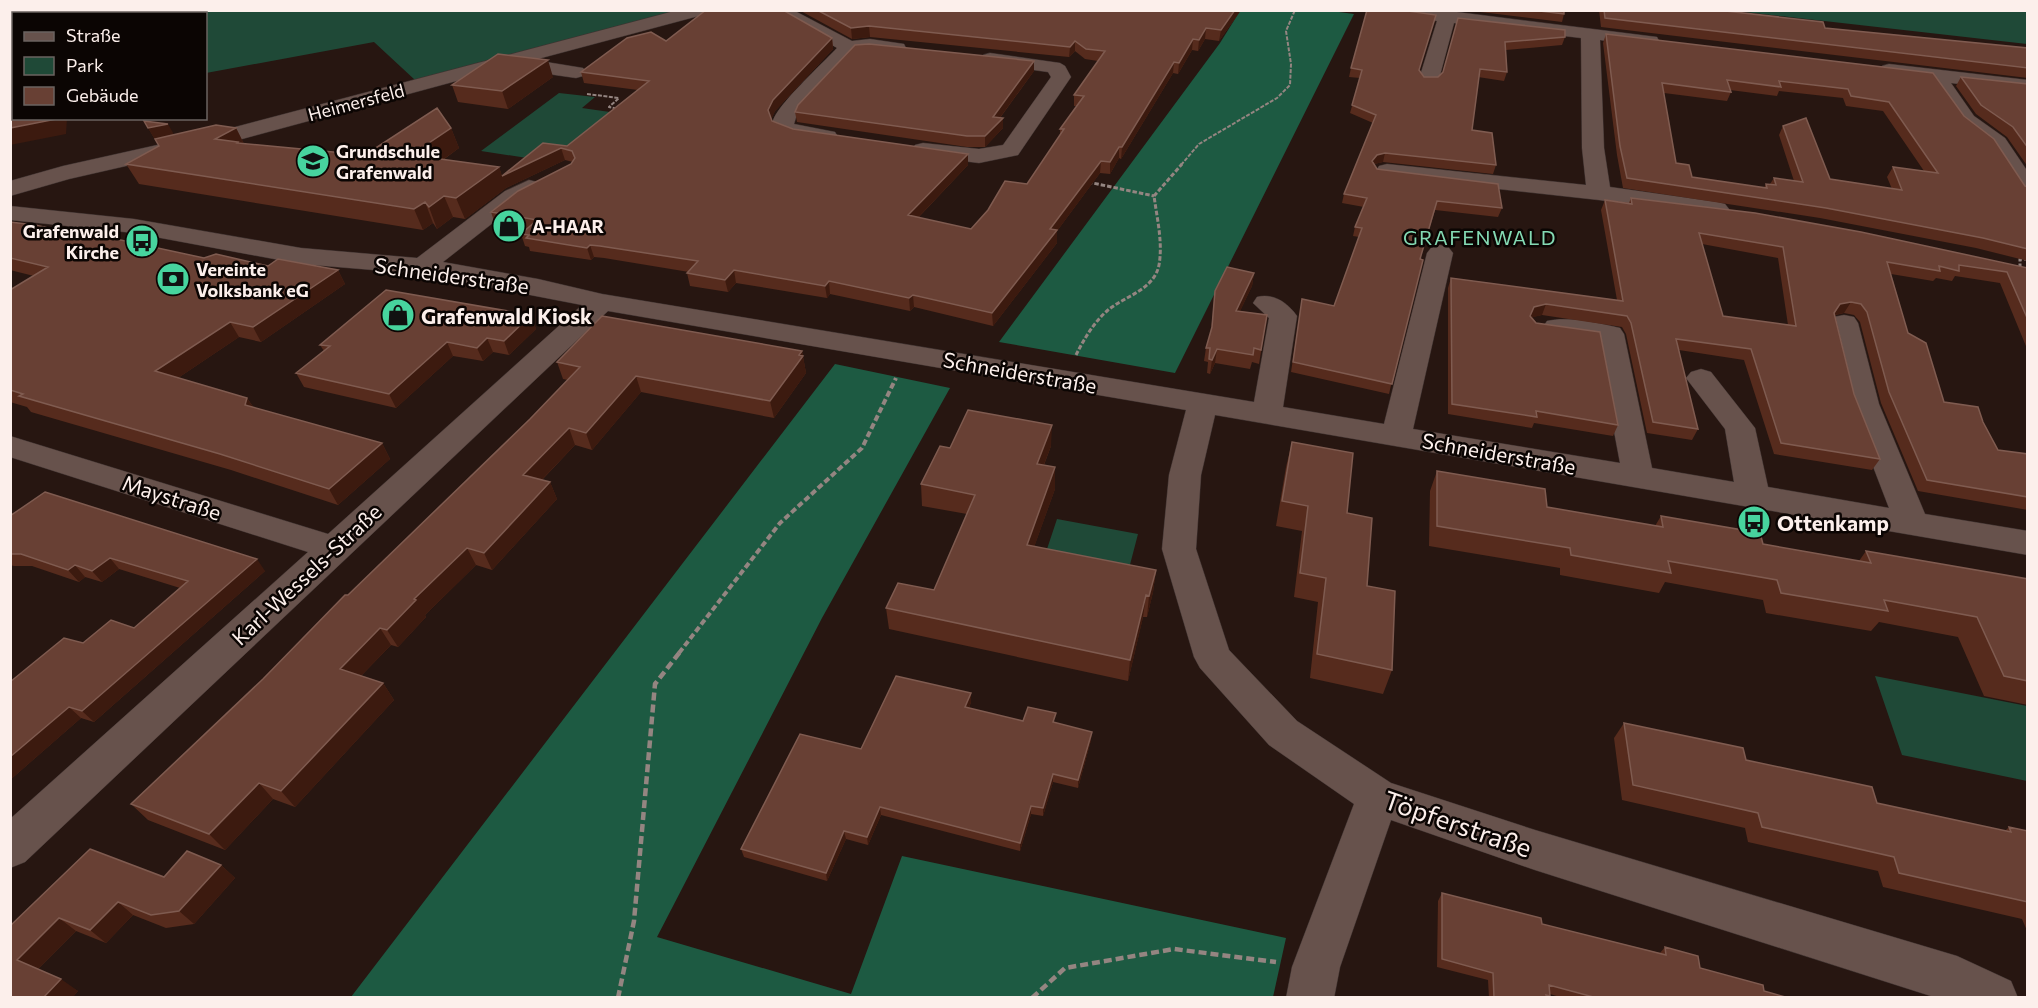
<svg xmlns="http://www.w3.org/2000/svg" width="2038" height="1008" viewBox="0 0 2038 1008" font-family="Commissioner,sans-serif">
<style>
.green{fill:#1f4937}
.forest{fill:#1d5a42}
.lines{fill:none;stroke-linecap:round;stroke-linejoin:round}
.minor-casing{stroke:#3e3230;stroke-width:1}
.path-far3{stroke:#948581;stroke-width:2;stroke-dasharray:4 1.5;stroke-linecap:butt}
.path-far2{stroke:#948581;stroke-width:3;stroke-dasharray:4.5 2;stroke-linecap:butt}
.path-far1{stroke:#948581;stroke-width:4;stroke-dasharray:6 3;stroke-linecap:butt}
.path{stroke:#948581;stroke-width:4.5;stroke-dasharray:8 4;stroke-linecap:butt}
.minor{fill:#67524c;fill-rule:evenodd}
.wall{fill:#562b1d;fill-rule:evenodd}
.shaded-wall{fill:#3c1a0f}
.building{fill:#684034;stroke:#7f5b50;stroke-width:1.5;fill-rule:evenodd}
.labels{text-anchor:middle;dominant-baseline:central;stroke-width:5;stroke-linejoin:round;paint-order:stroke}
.far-street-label{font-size:18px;fill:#fcefeb;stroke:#0b0503}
.far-poi-label{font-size:18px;font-weight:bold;fill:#fcefeb;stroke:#0b0503;text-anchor:start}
.far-quarter-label{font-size:20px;letter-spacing:1.5px;fill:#84d9b3;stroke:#0b0503}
.street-label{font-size:21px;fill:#fcefeb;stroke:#0b0503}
.poi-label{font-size:21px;font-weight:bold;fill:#fcefeb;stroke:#0b0503;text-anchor:start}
.near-street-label{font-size:26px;fill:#fcefeb;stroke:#0b0503}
</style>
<rect width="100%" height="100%" fill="#271611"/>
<path class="green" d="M10 11H678L415 80 374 42 206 73V14H14L13 32H11Z
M1736 11H2027V44Z
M559 93 595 97 582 108 617 113 563 156 540 160 481 151Z
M1057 519 1138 534 1126 580 1042 564Z
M1875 676 2027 706V781L1902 755Z"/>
<path class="forest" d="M1324 10 1354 14 1175 373 999 342 1220 43 1240 11Z
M835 364 950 388 822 618 657 937 851 994 902 856 1286 938 1273 997H351Z"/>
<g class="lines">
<g class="minor-casing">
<path id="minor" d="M678 10H709L706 14 534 60 583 68 586 72 583 76 576 78 520 70 512 66 231 142 69 179 10 196V181L63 166 220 131Z
M770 10H793L852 41 870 39 904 44 906 48 904 52C888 56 871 51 855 52L797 114 794 124 835 132 838 137 835 142C821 145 802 141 788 137 781 135 772 131 773 122 774 108 825 61 837 48Z
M1383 10H1441L1657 37 1659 41 1657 45 1650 47 1600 40 1604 148 1610 187 1717 202 1725 204 1729 209 1725 214 1717 216 1599 200 1379 176 1376 171 1379 166 1387 164 1586 185 1582 148 1581 38 1454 23 1439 79 1436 83H1422L1419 79 1437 21 1392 15Z
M990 53 1060 63 1065 66 1071 77 1018 155 979 163 915 155 912 150 915 145 923 143 979 149 1003 145 1051 77 1048 72 983 63 980 59 983 55Z
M1889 64 2028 80V92L1951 83 1974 116 2005 138 2028 172V197L2020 195 1989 147 1960 124 1929 81 1882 74 1879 70 1882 66Z
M529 180 537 182 541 187 537 192 521 201 443 262 538 279 602 294 1254 402 1269 318 1253 303 1257 297C1273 293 1287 302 1297 316L1283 407 1384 424 1427 253 1431 248 1440 245 1449 248 1453 253 1413 429 1620 463 1597 341 1547 333 1543 327 1547 321C1569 316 1598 323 1620 328L1624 334 1652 468 1734 482 1725 429 1686 378 1691 372 1701 369 1711 372 1755 428 1768 487 1889 508 1849 404 1830 323 1834 317 1844 315 1854 317 1858 323 1879 404 1925 514 2028 531V555L1215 415 1201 475 1196 549 1229 650 1297 721 1391 783 1535 830 1957 956 2011 981 2018 998H1937L1535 870 1391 820 1340 967 1334 998H1286L1292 967 1354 804 1269 745 1200 668 1194 657 1162 549 1169 475 1186 410 608 311 25 862 10 868V819L308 552 10 457V436L328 534 582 305 422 274 301 264 134 233 10 220V206L134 219 301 248 417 258 505 191Z"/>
</g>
<path class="path-far3" d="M587 94 619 98 609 107 618 109
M1181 165 1199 144 1277 98 1290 85 1291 64 1286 31 1295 10"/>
<path class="path-far2" d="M1088 182 1154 196
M2020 268V259H2028
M1076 355C1084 339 1094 322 1108 310 1125 296 1154 290 1159 265 1163 243 1157 218 1154 196L1182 164"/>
<path class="path-far1" d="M679 653 780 523 862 448 896 378"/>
<path class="path" d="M618 998 634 921 655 684 680 652
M1032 998 1065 968 1174 949 1276 962"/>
<use href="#minor" class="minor"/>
</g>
<path class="wall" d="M799 10H1241L1219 41 1205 39 1198 51 1192 50 1178 74 1173 73 1121 159 1119 158 1110 174 1100 173 1057 231V243L993 326 914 307 910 311 830 294 827 298 736 283 728 292 690 286 687 273 689 272 604 258 594 257 591 260 530 251 529 247 525 246 521 234 526 229 495 224 491 212 571 164 573 162 565 160 506 188 502 176 567 146 638 90 584 83 581 72 666 41 832 38 833 49 775 111 771 119 772 121 793 129 968 154V165L918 218 971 229 1027 184 1060 135V129L1077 106H1074V95L1098 61 1085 59 1075 51 1069 57 870 37 852 39Z
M1464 10H1564V14L1562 22Z
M1599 10H1726V11L1825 28 2028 48V78L1601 27Z
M1458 18 1565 37 1562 45 1506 50 1507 72 1504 81 1478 77 1472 130 1496 165 1493 174 1383 162 1374 164 1377 169 1502 208 1498 217 1435 210 1420 259 1389 394 1291 372 1302 299 1334 306 1359 237 1353 236 1355 227 1364 207 1342 203 1344 194 1373 123 1350 113 1360 78 1349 77 1351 68 1419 71 1424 77H1438L1443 72Z
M1606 34 1964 116 2025 186 2028 187V261L1976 248 1820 218 1623 188 1617 155 1603 43ZM1730 90 1777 96 1779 91 1843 98 1846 106 1883 111 1924 171 1893 167 1887 177 1892 189 1830 179 1783 126 1779 135 1794 181 1774 178 1770 184H1766L1764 188 1692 177 1676 163 1664 93 1727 101 1731 92Z
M1034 61V71L1000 118H1003V128L985 147H967L797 122 795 112Z
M553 77 508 109 458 102 452 85Z
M1961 77 2028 84V167L2007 137 1976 114 1956 86Z
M144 121 174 135 236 128 244 144 365 155 451 128 459 148 443 160 499 167 506 188 465 219 453 217 437 229 433 223 423 230 139 184 126 164 159 146Z
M1631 198 2028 268V351L2000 283 1955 276 1952 281 1936 278 1933 281 1891 274 1908 333 1944 402 1983 422 1998 450 2028 454V510L1918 491 1881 403 1860 322 1854 315 1844 313 1835 315 1854 394 1880 459 1872 470 1774 454 1744 360 1679 350 1698 429 1692 440 1647 433 1626 334 1622 327 1542 315 1532 317 1618 425 1613 436 1534 423 1532 428 1448 414V288L1451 278 1617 300 1601 210 1605 200 1629 203ZM1702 244 1778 258 1788 325 1723 316Z
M10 222 204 258 268 266 338 270 345 284 261 342 239 337 178 378 247 398 254 408 382 443 390 459 338 505 231 470 31 412 27 407 10 402V290L34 276 10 270Z
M1254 273 1252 286 1240 311 1267 315 1259 364 1252 362 1250 369 1215 363 1210 374 1207 373 1208 362 1204 361 1206 348 1211 331 1215 291Z
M531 315 536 329 509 355 493 352 483 361 453 356 396 408 304 387 296 373 324 351 320 345Z
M802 351 806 373 774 418 641 392 592 450 575 445 542 480 550 482 557 499 492 570 476 565 425 615 426 617 398 647 391 645 361 676 383 683 394 700 295 807 273 799 225 850 148 820 131 804 263 679 530 419 568 380 563 379 557 362Z
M1292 442 1347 513 1367 586 1392 670 1383 694 1310 678 1318 602 1294 597 1302 531 1276 526 1286 467Z
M1051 446 1044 465 1055 489 1034 547 1156 570 1153 592 1147 617H1143L1128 681 889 629 886 608 934 590 967 514 922 506 921 484 950 448Z
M1437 471 1547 507 1655 526 1661 516 1763 544 1859 561 1866 551 2028 579V705L1984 696 1958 637 1879 622 1871 631 1766 613 1763 600 1665 582 1659 593 1560 575V568L1429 546 1430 491Z
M10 516 265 571 94 722 81 718 10 780V682L83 643 134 628 180 588 119 569 102 582 85 577 79 582 32 566H14L10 565Z
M971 693V702L969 708 1023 721 1055 723 1091 740 1078 788 1053 782 1043 816 1031 814 1020 851 881 815 868 845 846 839 827 881 744 857 741 849 861 749Z
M1624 723 1746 760 1877 803 2005 831 2009 827 2028 831V933L2022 919 1883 887 1878 871 1748 842 1745 828 1622 800 1614 738Z
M221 865 235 878 194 924 166 928 133 915 106 943 76 931 38 969 78 991 72 998H10V926L164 877Z
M1442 893 1542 924 1660 953 1665 947 1700 968 1764 991 1789 998H1563L1550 994 1549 998H1489L1488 980 1437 967 1438 901Z"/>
<path class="shaded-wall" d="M1235 10H1241L1219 41 1221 30Z
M869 26 870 37 852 39 851 28Z
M1206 28 1205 39 1198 51 1199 40Z
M832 38 833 49 775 111 770 122 768 110 773 100Z
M1193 39 1192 50 1178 74 1179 63Z
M1075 41V51L1069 57 1070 47Z
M548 60 553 77 508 109 502 91Z
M1034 61V71L993 127V117Z
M1174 62 1173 73 1121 159 1122 147Z
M57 118H67L66 134 10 145V128Z
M1003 118V128L985 147V136Z
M168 124 176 138 157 143 148 128Z
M236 128 246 148 215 139Z
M451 128 459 148 420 176 411 155Z
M1119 147V158L1110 174V162Z
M561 148 565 160 506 188 502 176Z
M1385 153 1383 162 1374 164 1370 170 1372 161 1377 155Z
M968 154V165L909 227 908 215Z
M1101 161 1100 173 1057 231V243L993 326 992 313 1050 229Z
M499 167 506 188 465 219 456 198Z
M444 196 453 217 437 229 429 207Z
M425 202 433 223 423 230 414 209Z
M590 245 594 257 591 260 587 248Z
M338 270 345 284 261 342 253 327Z
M734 270 736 283 728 292 725 280Z
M1254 273 1252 286 1234 324 1236 311Z
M829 281 830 294 827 298 825 286Z
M913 295 914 307 910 311 909 298Z
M1851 302 1844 313 1834 315 1840 304Z
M1546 304 1542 315 1530 318 1526 326 1534 307Z
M531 315 536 329 509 355 504 341Z
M230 322 239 337 166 386 155 371Z
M487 338 493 352 483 361 477 348Z
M447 342 453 356 396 408 389 394Z
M1217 349 1215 363 1210 374 1212 360Z
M802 351 806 373 774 418 770 401Z
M636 376 641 392 592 450 586 433Z
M247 398 257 413 245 405Z
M1052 425 1051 446 1036 485 1037 464Z
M569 428 575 445 530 492 523 475Z
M382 443 390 459 338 505 329 489Z
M1055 467V489L1027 567V545Z
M550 482 557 499 492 570 484 553Z
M467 548 476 565 425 615 426 617 398 647 387 630 414 599Z
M110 558 119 569 102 582 92 571Z
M257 559 265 571 94 722 82 711Z
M75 565 85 577 79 582 68 570Z
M1156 570 1153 592 1147 617 1149 596Z
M1146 595 1143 617 1128 681 1130 660Z
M380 628 391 645 351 686 340 669Z
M383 683 394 700 295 807 281 791Z
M971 693V702L966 716 965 707Z
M69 707 81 718 10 780V757Z
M1092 732 1091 740 1078 788V780Z
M1053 774V782L1043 816V808Z
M259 783 273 799 225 850 209 834Z
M1031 806V814L1020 851V843Z
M880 807 881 815 868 845 867 837Z
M844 831 846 839 827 881 826 873Z
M221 865 235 878 194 924 179 911Z
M118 902 133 915 106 943 90 930Z
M59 918 76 931 35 972 17 960Z
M61 979 78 991 72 998H43Z"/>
<path class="building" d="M706 10H783L832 38 773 100 768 110 772 121 793 129 968 154 908 215 971 229 988 210 1005 181 1027 184 1064 129H1060L1084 96 1074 95 1105 51 1086 49 1075 41 1070 47 869 26 851 28 817 10H1235L1221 30 1206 28 1199 40 1193 39 1179 63 1174 62 1122 147H1119L1110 162 1101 161 1050 229 1057 230 992 313 913 295 909 298 829 281 825 286 734 270 725 280 687 273 698 261 600 246 590 245 587 248 526 238 529 235 521 234 537 220 491 212 518 191 571 164 575 158 572 151 561 148 502 176 543 143 567 146 649 81 581 72 627 38 651 32 666 41Z
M1367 10H1401L1436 15 1419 70 1424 77H1438L1443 72 1458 18 1565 30V37L1505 42 1507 72 1480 69 1472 130 1492 133 1496 165 1385 153 1377 155 1372 161 1377 169 1498 184 1502 208 1437 201 1420 259 1423 260 1392 384 1293 362 1302 299 1334 306 1362 228 1355 227 1367 198 1344 194 1376 115 1352 105 1362 70 1351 68Z
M1531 10H1564V14Z
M1604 10H1726V11L1823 22 1825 28 2028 48V68L1605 18Z
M1606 34 1933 73 1964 116 1994 139 2025 186 2028 187V249L1983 238 1826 208 1627 178 1620 146ZM1727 80 1781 87 1779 81 1848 89 1851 96 1889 102 1938 173 1893 167 1902 190 1830 179 1806 118 1783 126 1803 182 1774 178 1776 185 1766 184 1767 188 1692 177 1689 165 1676 163 1662 83 1731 92Z
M869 44 1034 61 993 117 1003 118 985 136H967L795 112 798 105 855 45Z
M498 54 548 60 502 91 452 85Z
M1961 77 2028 84V148L2013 127 1981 105Z
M14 97V118H57V119L10 128V98Z
M437 108 451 128 411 155 499 167 456 198 444 196 429 207 425 202 414 209 126 164 159 146 155 139 216 125 236 128 215 139 238 142 237 143 365 155Z
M144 121 168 124 148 128Z
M1631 198 1755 213 1861 232 2028 268V320L2007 272 1959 265V271L1939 266 1940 271 1887 262 1908 333 1926 343 1944 402 1978 407 1983 422 1998 450 2028 454V497L1927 480 1889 392 1867 312 1861 304 1851 302 1840 304 1834 313 1854 394 1880 459 1781 443 1751 349 1676 339 1698 429 1653 422 1631 323 1627 316 1546 304 1534 307 1530 316 1536 323 1600 332 1618 425 1536 411 1537 417 1452 404 1451 278 1623 301 1605 200 1632 204ZM1699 233 1783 247 1796 326 1723 316Z
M10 222 35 225 88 237 93 234 204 258 216 254 268 266 278 259 338 270 253 327 230 322 155 371 247 398 245 405 382 443 329 489 220 454 19 396 23 394 10 390V290L48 267 10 258Z
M1227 267 1254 273 1236 311 1267 315 1261 350 1254 348 1253 355 1217 349 1212 360 1209 359 1210 348H1206L1212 327 1215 291Z
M386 290 531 315 504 341 487 338 477 348 447 342 389 394 296 373 330 346 320 345Z
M602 316 802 351 799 355 803 356 770 401 636 376 586 433 569 428 523 475 550 482 484 553 467 548 414 599 416 600 387 630 380 628 340 669 383 683 281 791 259 783 209 834 131 804 263 679 345 595H348L530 419 580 367 557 362Z
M968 410 1052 425 1037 464 1055 467 1027 545 1156 570 1149 596 1146 595 1130 660 886 608 898 583 934 590 975 495 921 484 940 446 950 448Z
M1292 442 1353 453 1347 513 1372 518 1367 586 1395 591 1392 670 1317 654 1326 578 1300 573 1308 506 1282 501Z
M1437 471 1545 489 1547 507 1663 527 1661 516 1760 533 1763 544 1871 563 1866 551 2028 579V608H2027L2028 610V681L2004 676 1977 617 1884 600 1888 611 1781 593 1777 580 1668 561 1671 573 1571 555 1570 548 1437 526Z
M45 492 257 559 82 711 69 707 10 757V682L64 638 83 643 111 620 134 628 188 581 110 558 92 571 75 565 68 570 21 554H10V516Z
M896 676 971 693 965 707 1023 721 1028 707 1056 713 1053 722 1092 732 1078 780 1053 774 1043 808 1031 806 1020 843 880 807 867 837 844 831 826 873 741 849 800 734 861 749Z
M1624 723 1743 748 1746 760 1872 787 1877 803 2011 832 2009 827 2028 831V902L1899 873 1894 857 1762 827 1758 813 1633 785Z
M90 849 164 877 187 851 221 865 179 911 151 915 118 902 90 930 59 918 17 960 61 979 43 998H10V926Z
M1442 893 1541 918 1542 924 1666 955 1665 947 1698 956 1700 968 1763 985 1764 991 1789 998H1597L1549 985 1550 996 1546 995 1547 998H1494L1493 973 1442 959Z"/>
<defs>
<g id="school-disc" transform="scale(1.725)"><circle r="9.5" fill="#47d49e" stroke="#0b0503"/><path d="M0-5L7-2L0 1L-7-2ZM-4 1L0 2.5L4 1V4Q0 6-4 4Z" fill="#111"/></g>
<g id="shop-disc" transform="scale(1.725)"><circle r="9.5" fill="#47d49e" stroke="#0b0503"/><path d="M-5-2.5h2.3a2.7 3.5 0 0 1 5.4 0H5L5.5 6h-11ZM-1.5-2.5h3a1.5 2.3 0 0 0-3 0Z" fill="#111"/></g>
<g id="bus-disc" transform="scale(1.725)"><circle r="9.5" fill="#47d49e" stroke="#0b0503"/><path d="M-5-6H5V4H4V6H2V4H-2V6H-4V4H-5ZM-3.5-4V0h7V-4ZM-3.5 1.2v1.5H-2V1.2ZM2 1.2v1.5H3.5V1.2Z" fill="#111"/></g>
<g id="bank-disc" transform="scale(1.725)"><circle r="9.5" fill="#47d49e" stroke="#0b0503"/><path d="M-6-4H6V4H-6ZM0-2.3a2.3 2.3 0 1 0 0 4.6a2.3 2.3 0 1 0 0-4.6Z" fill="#111"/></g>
</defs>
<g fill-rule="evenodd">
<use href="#school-disc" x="313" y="161"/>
<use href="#shop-disc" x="509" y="226"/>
<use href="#bus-disc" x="142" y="241"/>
<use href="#bank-disc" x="173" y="279"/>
<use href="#shop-disc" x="398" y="315"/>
<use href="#bus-disc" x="1754" y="522"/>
</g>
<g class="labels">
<g class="far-street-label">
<text transform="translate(356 102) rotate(-15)">Heimersfeld</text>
</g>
<g class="far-poi-label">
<text x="336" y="151">Grundschule<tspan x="336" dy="21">Grafenwald</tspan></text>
<text x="532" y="226">A-HAAR</text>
<text x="119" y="231" text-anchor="end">Grafenwald<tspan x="119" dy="21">Kirche</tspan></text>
<text x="196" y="269">Vereinte<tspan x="196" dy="21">Volksbank eG</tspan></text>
</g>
<g class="far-quarter-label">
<text x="1480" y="237">GRAFENWALD</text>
</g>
<g class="street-label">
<text transform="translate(452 275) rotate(8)">Schneiderstraße</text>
<text transform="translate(1020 372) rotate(10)">Schneiderstraße</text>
<text transform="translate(1499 453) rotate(10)">Schneiderstraße</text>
<text transform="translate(172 497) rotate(18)">Maystraße</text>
<text transform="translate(306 574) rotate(-43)">Karl-Wessels-Straße</text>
</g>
<g class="poi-label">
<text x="421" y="315">Grafenwald Kiosk</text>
<text x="1777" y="522">Ottenkamp</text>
</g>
<g class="near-street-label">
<text transform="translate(1458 823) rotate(19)">Töpferstraße</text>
</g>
</g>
<rect width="2038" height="1008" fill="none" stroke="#fcefeb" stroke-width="24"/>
<rect x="12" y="12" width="195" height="108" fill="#0b0503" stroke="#6b6360" stroke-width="1.5"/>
<rect x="24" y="32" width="30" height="9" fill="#67524c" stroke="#6b6360" stroke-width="1.5"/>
<text x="66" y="42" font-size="18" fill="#fcefeb">Straße</text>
<rect x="24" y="57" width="30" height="18" fill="#1f4937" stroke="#6b6360" stroke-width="1.5"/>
<text x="66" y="72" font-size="18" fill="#fcefeb">Park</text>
<rect x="24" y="87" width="30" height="18" fill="#684034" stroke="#6b6360" stroke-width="1.5"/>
<text x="66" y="102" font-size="18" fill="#fcefeb">Gebäude</text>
</svg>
